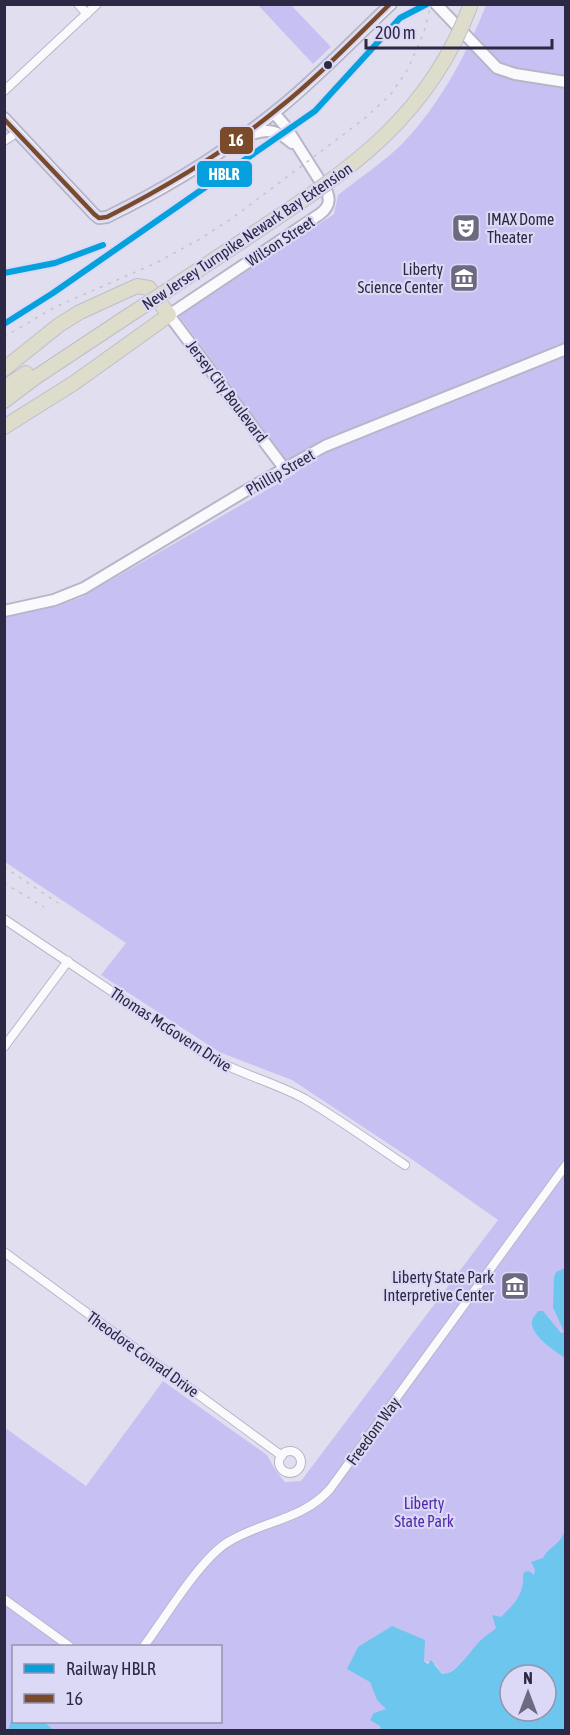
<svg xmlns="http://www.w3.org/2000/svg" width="570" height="1735" viewBox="0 0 570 1735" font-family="'Asap Condensed',sans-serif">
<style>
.green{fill:#c7c1f3}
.water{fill:#6cc6ee;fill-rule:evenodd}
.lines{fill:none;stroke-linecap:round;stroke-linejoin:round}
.street-casing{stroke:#b7b5c8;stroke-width:10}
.secondary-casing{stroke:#b7b5c8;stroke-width:14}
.highway-casing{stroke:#bfbdc9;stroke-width:16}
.street{stroke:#fafafd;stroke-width:8}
.secondary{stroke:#fafafd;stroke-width:10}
.highway{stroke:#deddcb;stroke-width:14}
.rail{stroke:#c4c4c9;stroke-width:1.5;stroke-dasharray:3 6;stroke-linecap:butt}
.highway-bridge-casing{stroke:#bfbdc9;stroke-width:16;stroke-linecap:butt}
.highway-bridge{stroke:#deddcb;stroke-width:14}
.bus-1-casing{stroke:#dbd9f5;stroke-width:9}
.bus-1{stroke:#7a4b2a;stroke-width:4.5}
.rail-1-casing{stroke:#dbd9f5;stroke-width:10}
.rail-1{stroke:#04a1de;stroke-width:6}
.bus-dot{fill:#2d2944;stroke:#dbd9f5;stroke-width:2}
.labels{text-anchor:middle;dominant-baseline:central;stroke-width:4.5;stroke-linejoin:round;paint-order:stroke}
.poi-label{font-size:16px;fill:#2d2944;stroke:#dbd9f5;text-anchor:end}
.street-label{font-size:16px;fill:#2d2944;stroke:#dbd9f5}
.park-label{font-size:16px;fill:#512aad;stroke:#dbd9f5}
.line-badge{stroke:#dbd9f5;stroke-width:2}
.badge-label{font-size:16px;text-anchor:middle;font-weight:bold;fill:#fff}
</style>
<rect width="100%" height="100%" fill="#e1dfef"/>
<path class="green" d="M258 5H291L331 47 313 64Z
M486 5H565V1553L508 1633 447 1674H442L436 1665 424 1661V1646L389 1706 390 1730H54L44 1722H220V1646H14L13 1714 8 1730H5L4 1427 86 1486 163 1381 267 1455 276 1471 285 1482 301 1481 498 1220 410 1158 292 1080 219 1052 101 975 126 943 5 862V616L65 603 82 597 296 473 179 316 334 214 338 195C359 178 384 162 403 143 440 104 467 54 486 5Z"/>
<path class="water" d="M565 1268H566L565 1358C555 1351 533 1337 532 1324 531 1319 536 1315 538 1311H543L561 1333 564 1332 553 1307 554 1277 556 1272Z
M565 1530V1730H381L380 1726 370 1720 374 1713 386 1709 377 1700 370 1682 347 1669 358 1647 392 1626 425 1640 424 1661 428 1664 431 1660 442 1674C457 1675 471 1649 481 1640 486 1635 492 1632 496 1628L492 1615 501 1617C509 1609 520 1599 522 1587 524 1582 522 1577 524 1572L529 1571 534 1575 535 1570 531 1562 543 1558C550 1545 559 1547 565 1530ZM510 1675H546V1711H510Z
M13 1714 14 1722H44L54 1730H8Z"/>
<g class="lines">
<g class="street-casing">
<path id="street" d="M78 4 87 14
M4 91 97 4
M4 141 18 132
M4 919 208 1056C239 1074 274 1082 305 1099 339 1119 372 1143 405 1165
M4 1047 68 961
M4 1252 282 1456
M279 1462a11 11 0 1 1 22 0a11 11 0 1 1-22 0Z
M4 1599 69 1646
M144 1646C165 1618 200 1559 228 1542 262 1521 303 1520 330 1489L566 1165"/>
</g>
<g class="secondary-casing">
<path id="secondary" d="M436 4 497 68 515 74 566 82
M274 113 286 127 327 192C331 202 328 208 320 214L169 315 284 468
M4 118 94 214 99 218 107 217C169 187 227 151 281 107 319 76 354 39 391 4
M252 134C269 128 278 131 292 143
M4 611 54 600 84 588 252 487 325 446 566 349"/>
</g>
<g class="highway-casing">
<path id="highway" d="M4 369 59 325 80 312 137 286 149 288 169 315 74 383 4 427
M4 388 26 373
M4 401 36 377 128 316"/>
</g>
<use href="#street" class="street"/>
<use href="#secondary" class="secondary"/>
<use href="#highway" class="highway"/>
<path class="rail" d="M4 337 55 307 156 263 200 239 231 219 364 119 391 94 408 69 424 32 431 4
M4 867 58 903
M4 883 44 907"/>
<g class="highway-bridge-casing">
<path id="highway-bridge" d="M128 316C171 288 214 260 257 231 352 168 429 117 471 4"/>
</g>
<use href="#highway-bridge" class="highway-bridge"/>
<g class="bus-1-casing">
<path id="bus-1" d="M4 119 94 214 99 218 107 217C168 186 227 151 280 107 319 76 354 39 390 4"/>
</g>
<use href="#bus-1" class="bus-1"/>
<g class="rail-1-casing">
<path id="rail-1" d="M4 273 55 263 103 245
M4 324 53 293 315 111 400 18 427 4"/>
</g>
<use href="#rail-1" class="rail-1"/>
</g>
<defs>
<g id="theatre-square" transform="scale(1.5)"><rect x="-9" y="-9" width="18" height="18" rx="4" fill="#6c6980" stroke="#dbd9f5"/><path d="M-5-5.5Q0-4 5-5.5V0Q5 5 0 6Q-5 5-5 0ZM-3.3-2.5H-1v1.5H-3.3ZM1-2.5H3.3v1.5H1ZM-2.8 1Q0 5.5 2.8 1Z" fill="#fff"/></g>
<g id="museum-square" transform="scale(1.5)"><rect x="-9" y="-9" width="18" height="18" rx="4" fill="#6c6980" stroke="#dbd9f5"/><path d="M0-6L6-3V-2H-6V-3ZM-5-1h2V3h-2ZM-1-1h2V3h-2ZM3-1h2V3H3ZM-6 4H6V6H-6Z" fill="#fff"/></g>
</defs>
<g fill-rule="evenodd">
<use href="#theatre-square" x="466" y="228"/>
<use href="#museum-square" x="464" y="278"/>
<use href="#museum-square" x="515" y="1286"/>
</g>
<circle class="bus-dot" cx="328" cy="65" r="5"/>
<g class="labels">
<g class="poi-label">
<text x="487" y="219" text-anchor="start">IMAX Dome<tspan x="487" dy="18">Theater</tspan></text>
<text x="443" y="269">Liberty<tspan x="443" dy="18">Science Center</tspan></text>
<text x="494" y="1277">Liberty State Park<tspan x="494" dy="18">Interpretive Center</tspan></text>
</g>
<g class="street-label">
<text transform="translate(247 236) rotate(-34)">New Jersey Turnpike Newark Bay Extension</text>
<text transform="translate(280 241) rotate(-33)">Wilson Street</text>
<text transform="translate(227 391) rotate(53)">Jersey City Boulevard</text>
<text transform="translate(280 472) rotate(-30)">Phillip Street</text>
<text transform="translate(171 1029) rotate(33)">Thomas McGovern Drive</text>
<text transform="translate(143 1354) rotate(36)">Theodore Conrad Drive</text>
<text transform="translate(373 1431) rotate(-54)">Freedom Way</text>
</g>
<g class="park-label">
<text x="424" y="1503">Liberty<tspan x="424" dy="18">State Park</tspan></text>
</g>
</g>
<g class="line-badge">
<rect x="219" y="126" width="35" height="29" rx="6" fill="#7a4b2a"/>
<rect x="196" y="160" width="57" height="28" rx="6" fill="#04a1de"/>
</g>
<g class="badge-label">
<text x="236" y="146">16</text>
<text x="224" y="180">HBLR</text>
</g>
<rect width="570" height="1735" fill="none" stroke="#2d2944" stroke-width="12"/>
<rect x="12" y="1645" width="210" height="78" fill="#dbd9f5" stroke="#9593ae" stroke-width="1.5"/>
<rect x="24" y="1664" width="30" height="9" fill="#04a1de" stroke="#9593ae" stroke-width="1.5"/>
<text x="66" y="1675" font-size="18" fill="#2d2944">Railway HBLR</text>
<rect x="24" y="1694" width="30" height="9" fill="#7a4b2a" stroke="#9593ae" stroke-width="1.5"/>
<text x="66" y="1705" font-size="18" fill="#2d2944">16</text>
<g transform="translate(528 1693)"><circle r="28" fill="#dbd9f5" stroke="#9593ae" stroke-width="1.5"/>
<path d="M0-4.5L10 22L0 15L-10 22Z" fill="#6c6980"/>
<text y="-9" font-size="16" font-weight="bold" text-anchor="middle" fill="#2d2944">N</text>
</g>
<path d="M366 39v9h186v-9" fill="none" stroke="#2d2944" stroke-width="3"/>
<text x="375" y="39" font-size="18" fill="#2d2944" stroke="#dbd9f5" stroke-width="4.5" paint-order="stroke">200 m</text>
</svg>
